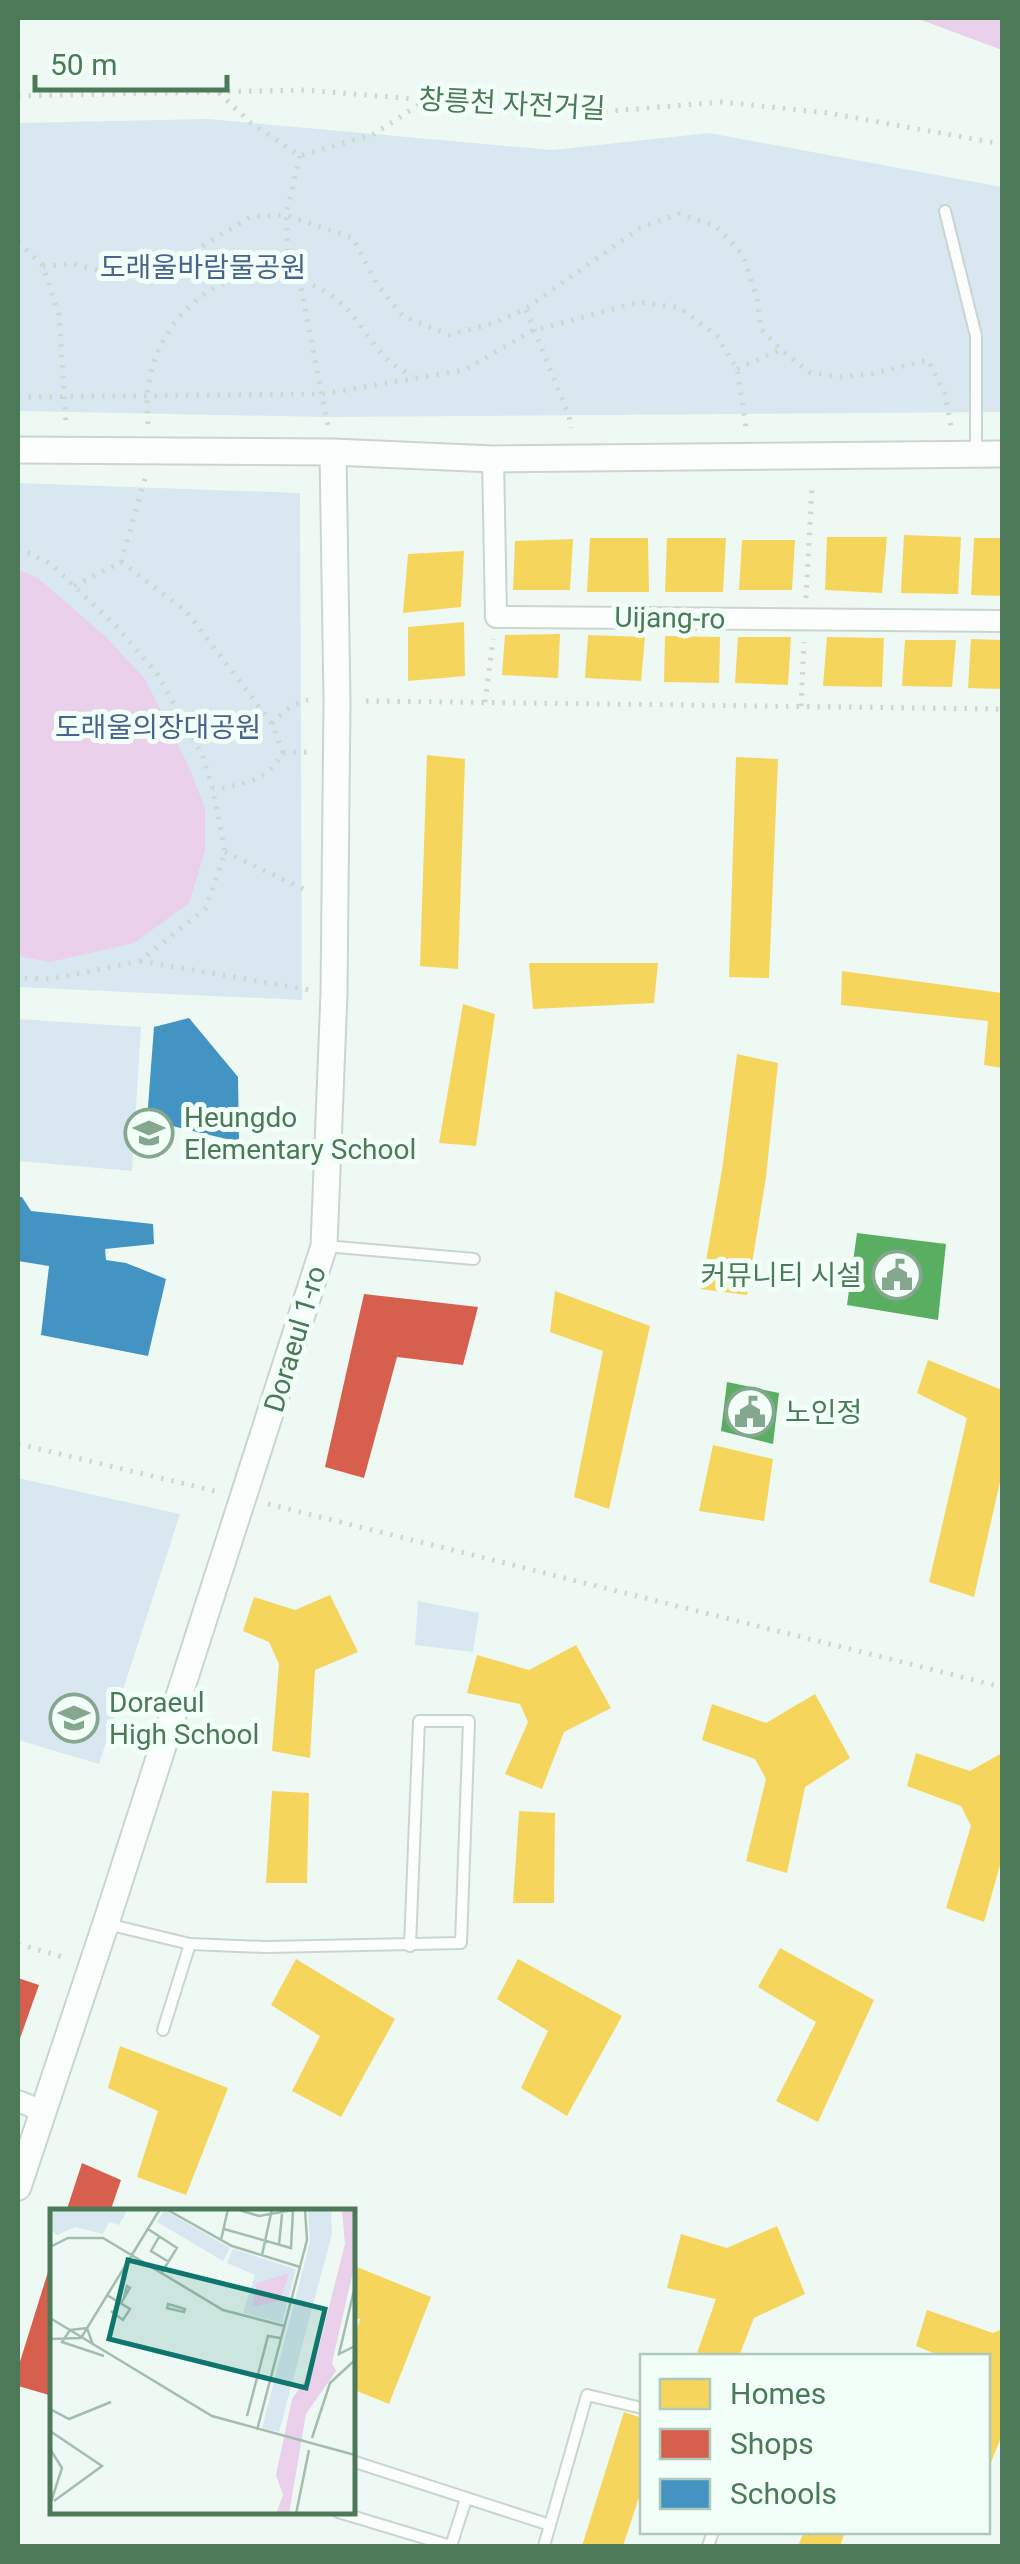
<svg xmlns="http://www.w3.org/2000/svg" width="1020" height="2564" viewBox="0 0 1020 2564" font-family="Roboto,'Noto Sans KR',sans-serif">
<style>
.green{fill:#d9e8f0}
.water{fill:#ead0ea}
.homes{fill:#f6d55c}
.shops{fill:#d6604d}
.schools{fill:#4393c3}
.public{fill:#5aae61}
.lines{fill:none;stroke-linecap:round;stroke-linejoin:round}
.service-casing{stroke:#c9d6ce;stroke-width:14}
.minor-casing{stroke:#c9d6ce;stroke-width:24}
.tertiary-casing{stroke:#c9d6ce;stroke-width:29}
.path{stroke:#cdd9d0;stroke-width:5;stroke-dasharray:2.5 8;stroke-linecap:butt}
.service{stroke:#fcfefd;stroke-width:10}
.minor{stroke:#fcfefd;stroke-width:20}
.tertiary{stroke:#fcfefd;stroke-width:25}
.labels{text-anchor:middle;dominant-baseline:central;stroke-width:10;stroke-linejoin:round;paint-order:stroke}
.street-label{font-size:28px;fill:#4c7958;stroke:#f1fff8}
.park-label{font-size:28px;fill:#49638b;stroke:#f1fff8}
.poi-label{font-size:28px;fill:#4c7958;stroke:#f1fff8;text-anchor:start}
.inset-road{fill:none;stroke:#a3bead;stroke-width:2.5}
.view{fill:#0f766e;fill-opacity:0.15;stroke:#0f766e;stroke-width:5}
.inset-edge{fill:none;stroke:#4c7958;stroke-width:5}
</style>
<rect width="100%" height="100%" fill="#eef9f4"/>
<path class="green" d="M208 119 552 150 709 133 1002 187V412L326 417 18 411V123Z
M18 483 300 493 302 1000 18 987Z
M18 1019 141 1027 132 1171 18 1161Z
M18 1478 180 1514 99 1764 18 1740Z
M418 1601 479 1613 473 1652 415 1645Z"/>
<path class="water" d="M916 18H1002V50Z
M18 569 39 579 106 637 145 679 188 765 205 808V851L189 903 134 943 50 962 18 956Z"/>
<path class="homes" d="M904 535 961 537 958 594 901 593Z
M827 537H887L882 593 825 590Z
M590 538H648L649 592H587Z
M667 538H726L723 592H665Z
M974 538H1002V596L971 595Z
M573 539 570 590H513L515 541Z
M742 540H795L792 590H739Z
M464 551 461 607 403 613 408 554Z
M464 622 465 676 408 681V627Z
M560 634 558 678 502 675 505 635Z
M588 635 645 637 641 681 585 678Z
M665 636 720 637 719 683 664 682Z
M738 637H791L788 685 735 683Z
M827 637 884 638 882 687 823 686Z
M971 639 1002 640V689L968 688Z
M905 640H956L952 687 902 686Z
M427 755 465 759 458 969 420 966Z
M736 757 778 759 769 978 729 977Z
M529 963H658L654 1003 533 1009Z
M842 971 1002 993V1068L984 1065 988 1021 841 1005Z
M463 1004 495 1014 476 1146 439 1143Z
M737 1054 778 1063 766 1177 747 1295 701 1289 722 1170Z
M555 1291 650 1326 609 1509 574 1497 603 1351 550 1332Z
M928 1360 1002 1390V1473L974 1597 929 1582 967 1418 917 1393Z
M713 1445 773 1459 764 1521 699 1511Z
M330 1595 358 1652 315 1670 310 1758 272 1751 279 1664 269 1642 243 1631 254 1597 295 1610Z
M576 1645 611 1708 564 1732 542 1789 505 1774 528 1722 520 1704 467 1693 477 1655 529 1670Z
M815 1694 850 1758 805 1787 787 1873 746 1861 766 1779 755 1759 702 1740 712 1704 766 1723Z
M916 1753 970 1771 1002 1753V1858L984 1922 946 1908 971 1826 961 1806 907 1786Z
M272 1791 309 1793 307 1883H266Z
M519 1811 555 1813 554 1903H513Z
M780 1948 874 2000 818 2122 776 2101 816 2022 758 1987Z
M296 1959 395 2019 341 2117 292 2091 320 2036 271 2005Z
M518 1959 622 2016 567 2116 521 2088 548 2031 497 1999Z
M120 2046 228 2088 186 2195 137 2177 158 2111 108 2088Z
M777 2226 805 2294 754 2318 739 2356H696L716 2299 667 2288 681 2234 727 2248Z
M352 2265 431 2297 389 2404 352 2389V2348L360 2319 352 2317Z
M927 2310 993 2333 1002 2329V2435L988 2470V2356H941L916 2346Z
M624 2412 642 2418V2488L623 2546H582Z
M804 2532H845L840 2546H798Z"/>
<path class="shops" d="M364 1294 478 1307 463 1365 397 1357 364 1478 325 1467Z
M18 1978 39 1985 18 2044Z
M82 2163 121 2180 110 2212H66Z
M52 2259V2385L49 2395 18 2386V2368Z"/>
<path class="schools" d="M189 1018 238 1077 239 1142 147 1120 154 1027Z
M18 1197H22L31 1211 153 1224 154 1244 105 1249 106 1260 126 1263 166 1279 148 1356 41 1335 49 1266 18 1261Z"/>
<path class="public" d="M857 1233 946 1244 938 1320 847 1305Z
M727 1382 779 1393 773 1444 721 1431Z"/>
<g class="lines">
<g class="service-casing">
<path id="service" d="M945 211 976 336V453
M325 1246 474 1259
M107 1924 190 1944 265 1947 461 1943 469 1721H419L410 1946
M163 2030 190 1944
M352 2461 550 2525
M338 2512 451 2546 466 2499
M544 2546 587 2395 642 2408
M708 2546 713 2532"/>
</g>
<g class="minor-casing">
<path id="minor" d="M493 459 496 617 1002 621
M18 2101 42 2111"/>
</g>
<g class="tertiary-casing">
<path id="tertiary" d="M18 450 333 452 493 459 1002 454
M18 2187 106 1923 324 1246 334 993 337 701 333 452"/>
</g>
<path class="path" d="M219 93 251 123 300 156 374 134 423 102
M18 96 305 90 586 113 722 102 828 113 1002 144
M300 156 286 215 288 251 300 282 328 426
M18 242 43 266 59 315 66 423
M43 266 74 264 123 277 169 266 250 217 286 215 353 238 376 283 403 316 449 335 494 323 525 309 640 228 679 214 716 226 743 255 757 299 761 329 781 350 809 372 840 377 871 374 928 360 945 394 951 427
M526 310 569 416 571 428
M737 369 780 350
M18 397 322 394 464 370 532 331 639 302 680 308 717 336 737 369 746 427
M148 424C135 322 236 233 332 296 356 312 367 340 387 359 394 366 404 371 413 377
M18 548 51 564 116 626 158 675 202 754 213 790 225 852 206 908 140 961 51 979 18 978
M121 562 146 475
M74 586 121 562 187 612 272 724 283 753C266 782 245 783 213 790
M806 598 812 486
M366 701 1002 709
M485 702 493 639
M801 706 804 642
M272 724C282 713 293 703 308 700
M283 753 309 752
M225 852 310 892
M140 961 310 990
M18 1444 219 1492
M268 1504 1002 1687
M18 1944 63 1957"/>
<use href="#service" class="service"/>
<use href="#minor" class="minor"/>
<use href="#tertiary" class="tertiary"/>
</g>
<defs>
<g id="school-ring" transform="scale(2.5)"><circle r="9.5" fill="#f1fff8" stroke="#85a68f" stroke-width="1.5"/><path d="M0-5L7-2L0 1L-7-2ZM-4 1L0 2.5L4 1V4Q0 6-4 4Z" fill="#85a68f"/></g>
<g id="civic-ring" transform="scale(2.5)"><circle r="9.5" fill="#f1fff8" stroke="#85a68f" stroke-width="1.5"/><path d="M-.6-6.5H3V-4.5H.6V-3L4-1V1h2V6H-6V1h2V-1L-.6-3ZM-1.2 2.5V6h2.4V2.5Z" fill="#85a68f"/></g>
</defs>
<g fill-rule="evenodd">
<use href="#school-ring" x="149" y="1133"/>
<use href="#civic-ring" x="897" y="1275"/>
<use href="#civic-ring" x="750" y="1412"/>
<use href="#school-ring" x="74" y="1718"/>
</g>
<g class="labels">
<g class="street-label">
<text transform="translate(512 104) rotate(3)">창릉천 자전거길</text>
<text transform="translate(670 618) rotate(1)">Uijang-ro</text>
<text transform="translate(295 1339) rotate(-73)">Doraeul 1-ro</text>
</g>
<g class="park-label">
<text x="203" y="267">도래울바람물공원</text>
<text x="158" y="727">도래울의장대공원</text>
</g>
<g class="poi-label">
<text x="184" y="1117">Heungdo<tspan x="184" dy="32">Elementary School</tspan></text>
<text x="862" y="1275" text-anchor="end">커뮤니티 시설</text>
<text x="785" y="1412">노인정</text>
<text x="109" y="1702">Doraeul<tspan x="109" dy="32">High School</tspan></text>
</g>
</g>
<g transform="translate(50 2209)">
<rect width="305" height="305" fill="#eef9f4"/>
<path d="M0 0H78L69 16 59 13 53 25 25 18 7 26 0 20ZM258 0H281L282 25 229 223 212 219 260 33ZM114 1 180 39 173 52 107 13ZM183 40 246 60 232 114 193 104 205 66 177 54Z" fill="#d9e8f0"/>
<path d="M292 0H305V54L282 154 286 162 256 205 239 305H226L233 286 226 266 242 190 263 161 295 35ZM239 64 230 92 202 98 207 74Z" fill="#ead0ea"/>
<path class="inset-road" d="M116 0 182 37 250 58M98 20 127 39 112 63M174 20 241 39 243 1 209 7 186 0M109 28 101 42 119 53M171 31 178 0M229 36 232 5M0 38 18 29H53L173 101 234 117M212 46 222 0M305 77 289 145 305 137M57 86 80 100 73 111 61 102M71 94 80 79 77 77 74 88M118 95 135 100 134 103 117 99ZM0 109 162 207 305 246M31 129 110 0M0 130 31 129M43 136 37 119 20 121 12 133 54 147M0 200 19 210 61 193M197 207 218 127 230 129M207 221 257 31 255 0M0 222 52 257 4 292M262 229 280 174 305 151M0 240 12 259 0 296M246 305 259 241"/>
<path class="view" d="M78 51 275 100 256 179 59 130Z"/>
<rect width="305" height="305" class="inset-edge"/>
</g>
<rect width="1020" height="2564" fill="none" stroke="#4c7958" stroke-width="40"/>
<rect x="640" y="2354" width="350" height="180" fill="#f1fff8" stroke="#afc9b8" stroke-width="2.5"/>
<rect x="660" y="2379" width="50" height="30" fill="#f6d55c" stroke="#afc9b8" stroke-width="2.5"/>
<text x="730" y="2404" font-size="30" fill="#4c7958">Homes</text>
<rect x="660" y="2429" width="50" height="30" fill="#d6604d" stroke="#afc9b8" stroke-width="2.5"/>
<text x="730" y="2454" font-size="30" fill="#4c7958">Shops</text>
<rect x="660" y="2479" width="50" height="30" fill="#4393c3" stroke="#afc9b8" stroke-width="2.5"/>
<text x="730" y="2504" font-size="30" fill="#4c7958">Schools</text>
<path d="M35 75v15h192v-15" fill="none" stroke="#4c7958" stroke-width="5"/>
<text x="50" y="75" font-size="30" fill="#4c7958" stroke="#f1fff8" stroke-width="8" paint-order="stroke">50 m</text>
</svg>
